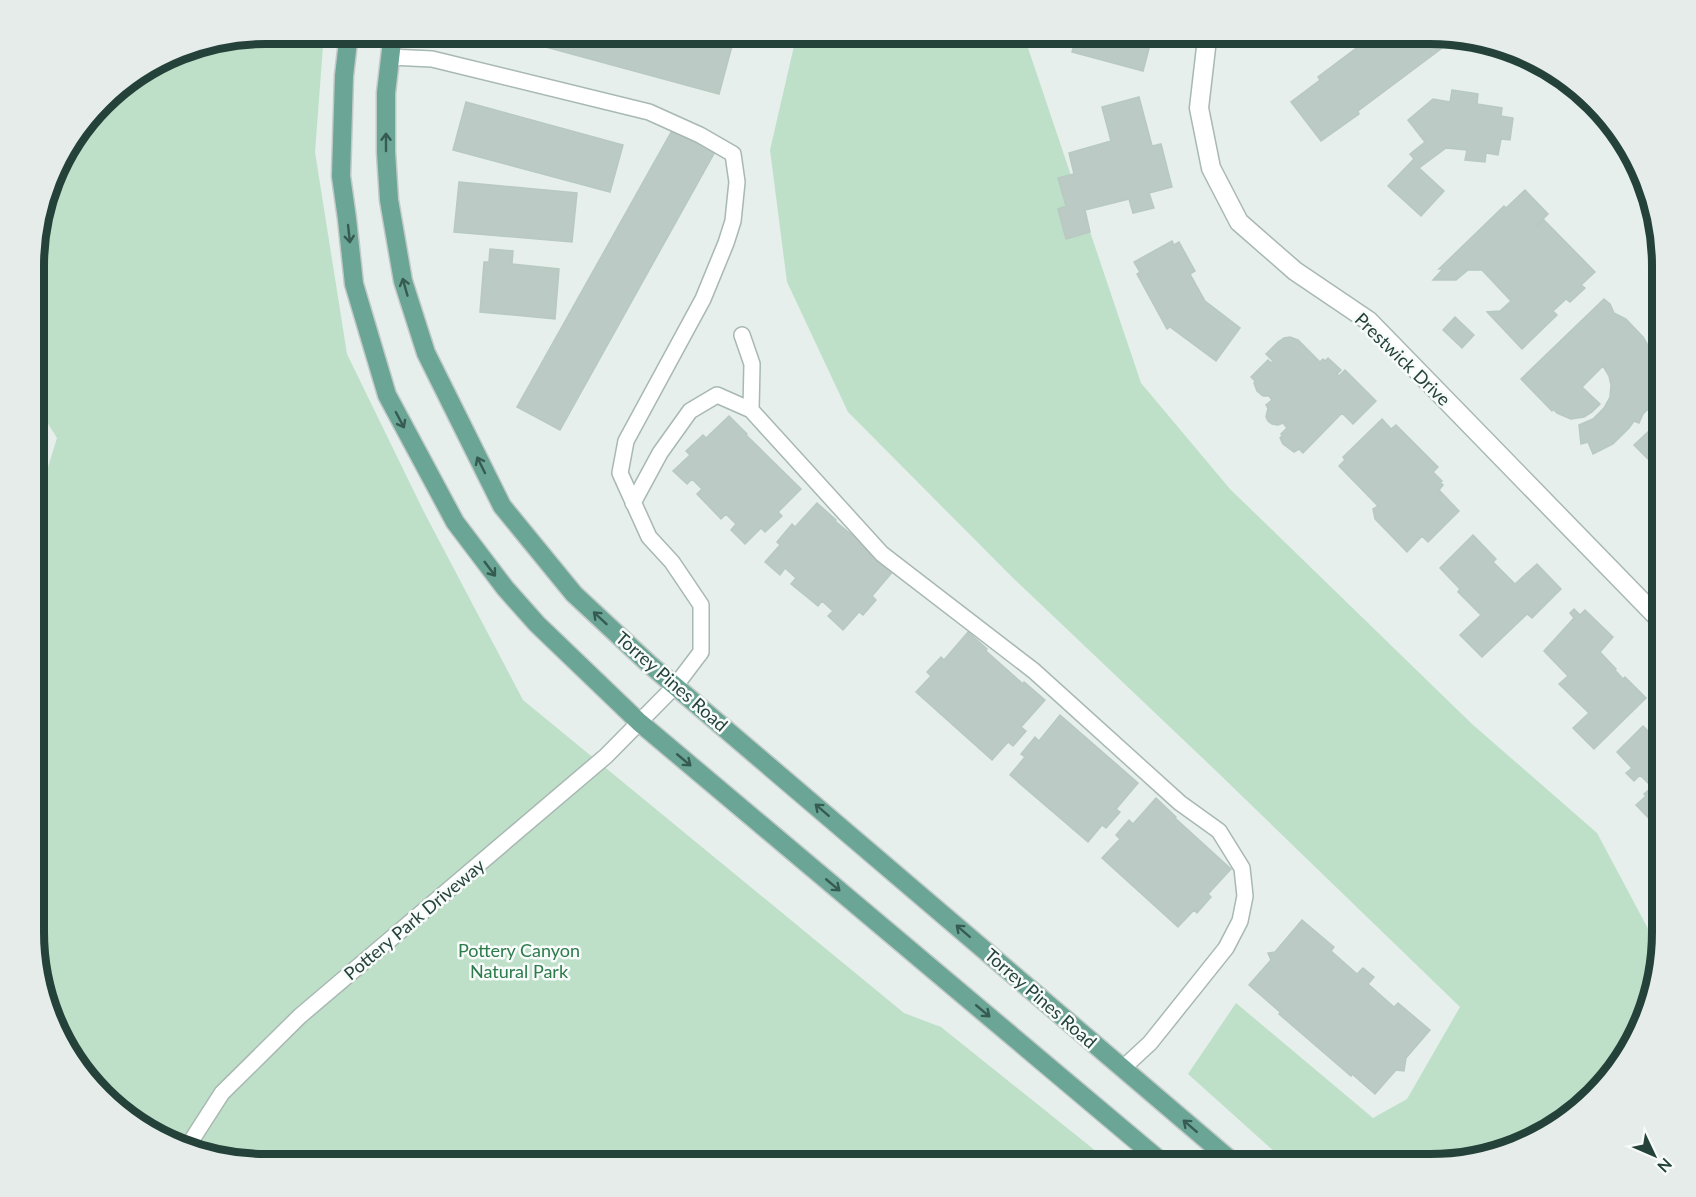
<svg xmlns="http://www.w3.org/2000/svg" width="1696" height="1197" viewBox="0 0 1696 1197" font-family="Lato,sans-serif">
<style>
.green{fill:#bfe0c8}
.building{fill:#bbcac4;stroke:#b8c9c2;stroke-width:1.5}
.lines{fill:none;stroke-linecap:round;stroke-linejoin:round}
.service-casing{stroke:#a8b8b2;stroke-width:18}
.tertiary-casing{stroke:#a8b8b2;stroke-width:21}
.primary-casing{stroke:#c2cac8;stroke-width:21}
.service{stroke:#fff;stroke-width:15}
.tertiary{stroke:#fff;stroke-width:18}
.primary{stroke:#6aa596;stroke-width:18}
.oneway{stroke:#365b51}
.labels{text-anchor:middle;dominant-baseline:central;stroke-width:5;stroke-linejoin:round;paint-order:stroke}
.street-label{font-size:18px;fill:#24423a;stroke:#f7fbf9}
.park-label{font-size:18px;fill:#2d7a4b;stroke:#f7fbf9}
.rim{fill:none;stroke:#24423a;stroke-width:8}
</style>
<rect width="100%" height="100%" fill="#e6efeb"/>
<path class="green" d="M266 33H324L315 152 347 354 424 512 523 700 904 1013 941 1027 1112 1164H251L190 1152 124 1116 64 1047 35 962V509L57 438 35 403V235L57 162 112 91 177 51Z
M799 33H1023L1141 383 1230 489 1472 724 1597 833 1661 953 1651 1007 1615 1073 1534 1140 1431 1164H1288L1188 1074 1236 1003 1373 1118 1407 1099 1460 1007 1213 768 1012 577 848 412 787 282 770 150 794 46Z"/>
<path class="building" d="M494 33H684L732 46 719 94Z
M1077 33H1144L1142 38 1151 41 1143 71 1072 52Z
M1355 33H1431L1442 48 1358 111 1359 114 1321 141 1291 102 1320 80 1318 77 1363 43Z
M1452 90 1478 94 1477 104 1502 108 1501 116 1513 118 1510 140 1501 139 1498 155 1486 153 1485 162 1465 160 1467 150 1446 148 1419 168 1444 191 1421 216 1388 186 1414 159 1410 154 1425 142 1408 120 1433 99 1450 102Z
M1139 97 1152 146 1161 144 1172 187 1149 193 1154 208 1133 213 1129 199 1085 210 1090 232 1066 239 1058 209 1066 206 1058 178 1074 174 1069 153 1111 141 1102 107Z
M466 102 623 145 610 192 453 150Z
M674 127 716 150 560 430 517 407Z
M459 182 577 193 572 242 454 232Z
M1525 190 1548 214 1536 226 1537 227 1544 220 1595 272 1581 285 1585 288 1570 302 1566 299 1553 311 1557 315 1522 349 1487 312 1500 311 1511 301 1482 270H1468L1456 280H1433L1443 269H1439L1504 206 1506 208Z
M1172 241 1174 245 1179 242 1195 271 1190 274 1205 301 1240 328 1216 361 1170 327 1167 329 1137 274 1140 272 1134 262Z
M490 249 513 251 512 264 559 269 555 319 480 312 484 262H489Z
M1604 299 1610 304 1614 313 1626 319 1643 337 1654 356 1663 361V395L1643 414 1639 423 1634 421 1629 428 1613 444 1593 454 1588 442 1581 444 1579 425 1593 419 1604 408 1610 397 1611 385 1609 376 1603 366 1582 387 1600 404 1592 412 1584 417 1571 419 1557 413 1553 409 1552 411 1521 379Z
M1455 317 1474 335 1462 348 1443 330Z
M1290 337 1298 340 1320 362 1323 359 1325 361 1328 358 1341 370 1337 374 1339 376 1345 370 1376 401 1353 424 1342 413 1303 453 1299 449 1294 452 1283 444 1280 438 1282 436 1281 434 1287 428 1283 423 1278 425 1272 424 1268 421 1266 417 1268 408 1266 405 1272 400 1269 396H1263L1257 391 1254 383 1255 381 1251 377 1268 360 1271 363 1273 361 1266 354 1278 342 1284 338Z
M729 416 747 434 746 435 801 489 778 512 782 516 765 532 761 528 745 544 731 530 736 524 726 514 721 519 697 494 702 489 692 479 687 484 673 471 690 455 686 451 703 435 706 438Z
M1663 418V474L1634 445Z
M1382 419 1391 429 1396 425 1438 467 1433 472 1442 481 1440 482 1443 485 1439 490 1459 511 1428 542 1422 536 1407 552 1375 519 1373 509 1378 506 1339 466 1345 460 1343 457Z
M817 503 836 520 835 521 894 570 872 596 876 600 863 615 859 612 843 630 828 616 833 611 822 601 818 606 791 584 796 578 785 568 780 575 765 562 780 545 777 542 792 524 795 527Z
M1663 516V529L1656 522Z
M1473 535 1496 559 1493 562 1515 584 1537 564 1561 589 1532 618 1527 614 1482 657 1460 635 1481 615 1458 592 1460 589 1440 568Z
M1574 609 1580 615 1585 610 1613 637 1600 652 1616 669 1615 670 1623 679 1625 677 1646 698 1594 749 1573 728 1589 713 1559 684 1568 676 1544 651 1574 618 1570 613Z
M968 632 987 649 986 651 1023 684 1024 682 1045 700 1021 727 1026 731 1013 746 1008 742 992 760 916 692 931 676 927 672 941 657 944 660Z
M1060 715 1138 783 1116 809 1120 812 1106 828 1102 825 1088 842 1010 775 1025 757 1021 754 1035 737 1039 741Z
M1643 726 1663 746V833L1636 805 1646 796 1644 794 1652 787 1640 775 1634 781 1626 773 1632 768 1617 752Z
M1156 798 1176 817 1175 818 1231 869 1208 894 1211 897 1197 913 1194 910 1178 927 1102 858 1120 839 1116 835 1129 820 1133 824Z
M1302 920 1334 947 1331 951 1357 974 1363 968 1374 977 1368 984 1394 1007 1398 1003 1430 1030 1406 1058 1404 1071 1396 1070 1375 1094 1352 1074 1351 1076 1279 1014 1280 1012 1249 985 1271 960 1268 953 1275 952Z"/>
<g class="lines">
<g class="service-casing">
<path id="service" d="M742 335 752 364 751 410 882 554 1034 671 1180 803 1219 831 1242 868 1245 896 1240 921 1226 948 1150 1043 1123 1068
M633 503 660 453 690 411 717 395 751 410
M186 1149 222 1093 300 1016 606 756 676 685 701 652V605L672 562 649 537 620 473 626 441 703 299 726 243 733 221 737 182 733 154 700 135 649 112 432 59 390 57"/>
</g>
<g class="tertiary-casing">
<path id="tertiary" d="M1210 33 1207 39 1199 108 1211 168 1239 222 1295 271 1369 321 1663 623"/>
</g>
<g class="primary-casing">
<path id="primary" d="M349 33 344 76 341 176 347 219 354 284 387 395 455 522 505 588 537 624 639 722 1164 1164
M393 33 386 93V152L389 200 403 281 426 353 502 506 574 594 648 663 1235 1164"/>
</g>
<use href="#service" class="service"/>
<use href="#tertiary" class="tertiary"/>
<use href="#primary" class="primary"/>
</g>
<defs><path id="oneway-shaft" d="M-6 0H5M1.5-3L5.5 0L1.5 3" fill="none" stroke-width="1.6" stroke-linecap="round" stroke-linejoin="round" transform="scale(1.5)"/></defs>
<g class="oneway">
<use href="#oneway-shaft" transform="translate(386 142) rotate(-90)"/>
<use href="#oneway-shaft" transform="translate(349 234) rotate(84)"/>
<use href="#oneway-shaft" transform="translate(405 287) rotate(-106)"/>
<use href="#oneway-shaft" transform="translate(400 420) rotate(62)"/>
<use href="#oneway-shaft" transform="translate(481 465) rotate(-116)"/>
<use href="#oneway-shaft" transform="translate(490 569) rotate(53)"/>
<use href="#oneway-shaft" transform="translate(600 618) rotate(-137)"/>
<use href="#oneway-shaft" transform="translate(684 760) rotate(40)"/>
<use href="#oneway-shaft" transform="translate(822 810) rotate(-139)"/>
<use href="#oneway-shaft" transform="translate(833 885) rotate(40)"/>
<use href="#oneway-shaft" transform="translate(963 931) rotate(-139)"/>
<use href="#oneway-shaft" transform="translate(983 1011) rotate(40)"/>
<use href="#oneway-shaft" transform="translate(1190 1126) rotate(-139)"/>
</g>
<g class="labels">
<g class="street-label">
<text transform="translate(1403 359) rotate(44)">Prestwick Drive</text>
<text transform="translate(672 681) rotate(41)">Torrey Pines Road</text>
<text transform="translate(414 919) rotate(-40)">Pottery Park Driveway</text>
<text transform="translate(1041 998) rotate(41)">Torrey Pines Road</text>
</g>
<g class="park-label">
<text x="519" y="950">Pottery Canyon<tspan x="519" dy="21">Natural Park</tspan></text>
</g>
</g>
<path d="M0 0H1696V1197H0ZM266 44H1430A222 222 0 0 1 1652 266V932A222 222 0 0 1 1430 1154H266A222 222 0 0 1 44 932V266A222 222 0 0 1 266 44Z" fill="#e6ecea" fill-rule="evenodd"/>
<path class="rim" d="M266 44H1430A222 222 0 0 1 1652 266V932A222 222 0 0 1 1430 1154H266A222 222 0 0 1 44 932V266A222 222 0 0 1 266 44Z"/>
<g transform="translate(1654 1155) rotate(134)" stroke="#f7fbf9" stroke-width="4.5" paint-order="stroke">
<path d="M0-4.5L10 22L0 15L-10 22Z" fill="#24423a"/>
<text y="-9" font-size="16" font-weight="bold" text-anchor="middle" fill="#24423a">N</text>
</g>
</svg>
